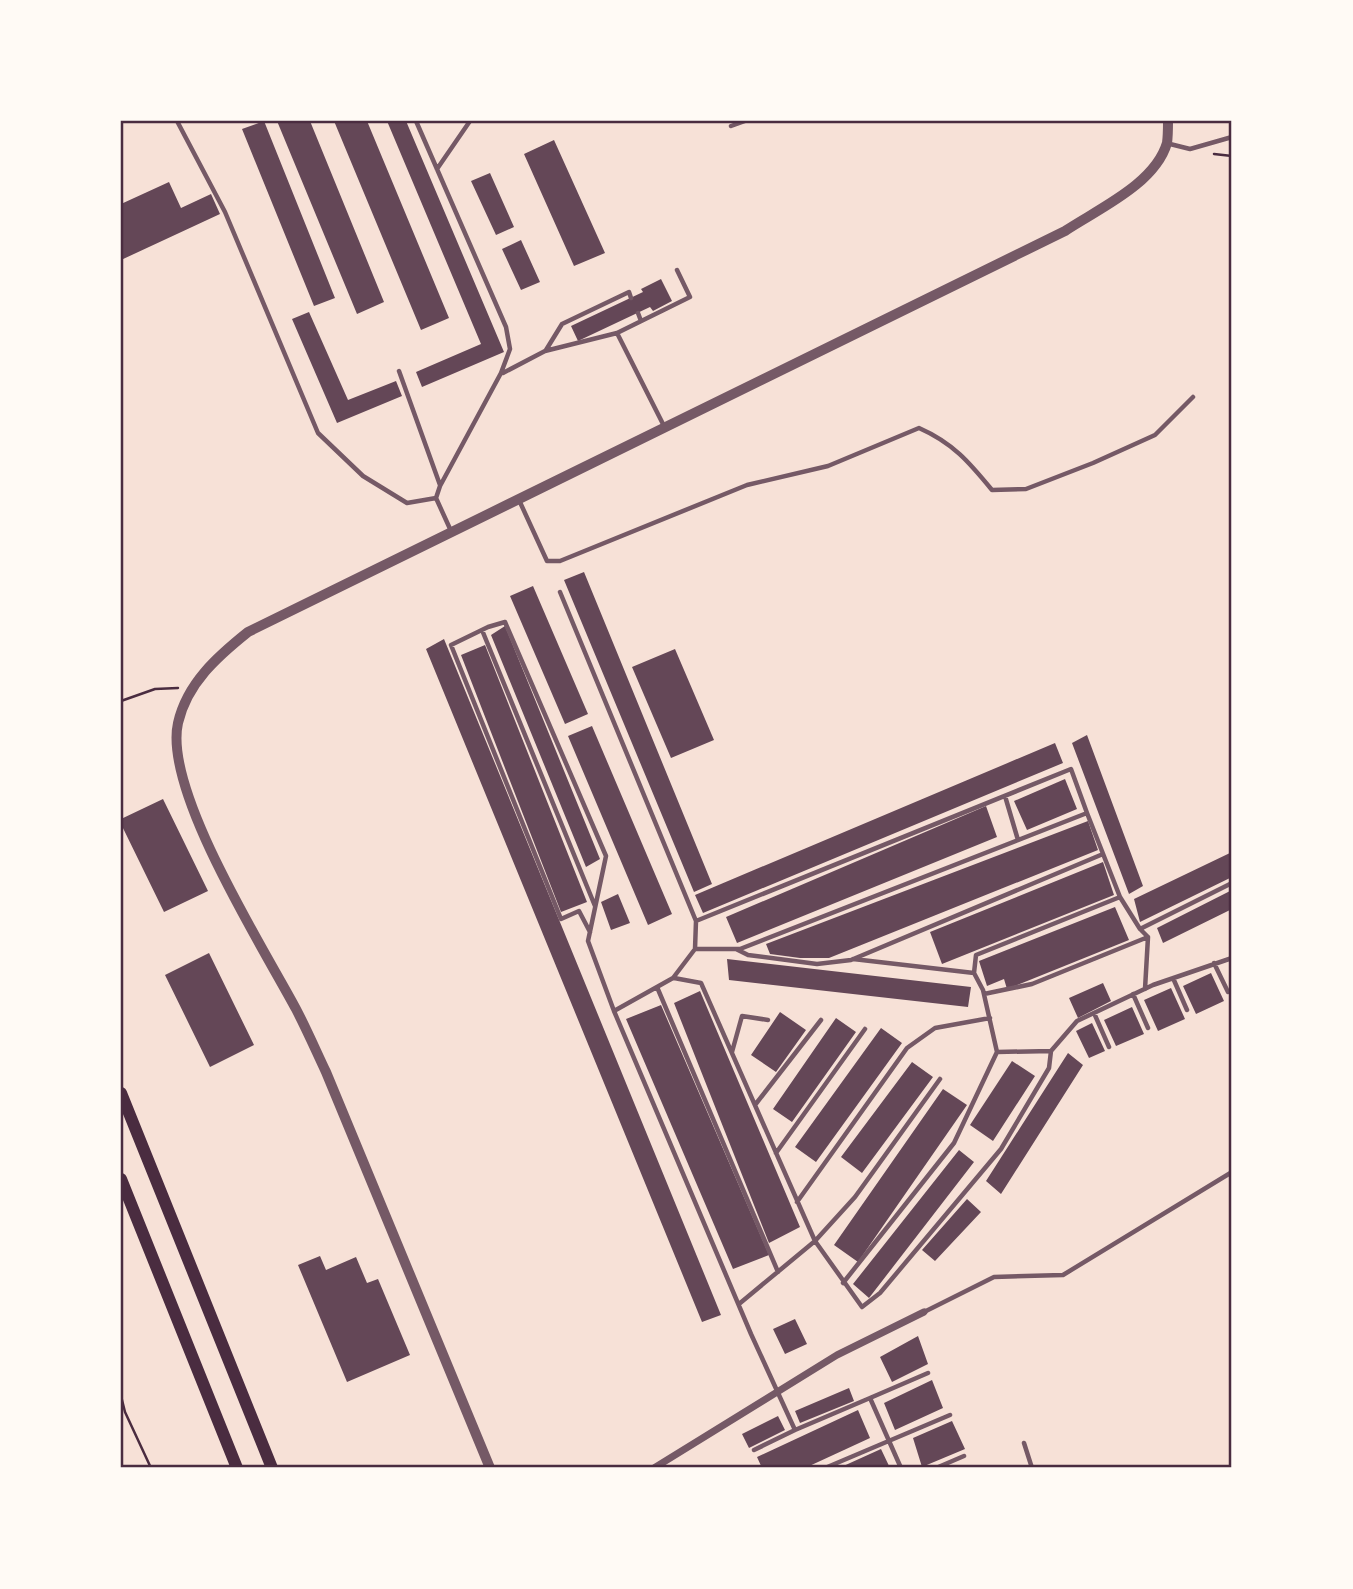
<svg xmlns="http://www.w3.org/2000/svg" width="1353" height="1589" viewBox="0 0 1353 1589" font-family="'Exo 2',sans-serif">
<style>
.building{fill:#644757}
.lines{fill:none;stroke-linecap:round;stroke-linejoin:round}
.path{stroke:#4a2c40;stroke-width:2.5}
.service{stroke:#755966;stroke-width:4.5}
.minor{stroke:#755966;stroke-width:7}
.tertiary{stroke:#755966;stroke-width:10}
.primary{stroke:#4a2c40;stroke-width:12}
.neatline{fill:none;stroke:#4a2c40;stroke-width:2.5}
</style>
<rect width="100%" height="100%" fill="#f7e1d7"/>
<path class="building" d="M264 121 335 298 314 306 242 129Z
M277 121H310L384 302 357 314Z
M334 121H367L449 318 421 330Z
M387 121H406L504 352 422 387 416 372 481 344Z
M554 140 605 253 574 266 524 154Z
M490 173 514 227 496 235 471 181Z
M169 182 181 208 211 194 220 214 121 260V204Z
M521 240 540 282 521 290 502 249Z
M661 279 672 301 653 311 650 307 578 341 571 326 643 292 641 289Z
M309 312 348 400 396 381 402 396 337 423 292 319Z
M584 572 712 884 694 892 564 580Z
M533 586 588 714 565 724 510 596Z
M505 626 600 859 586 867 491 635Z
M444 639 721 1315 702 1322 426 649Z
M485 645 587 902 561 912 461 655Z
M675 649 714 740 671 758 632 667Z
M592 726 672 914 648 925 568 736Z
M1087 735 1143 886 1129 894 1072 743Z
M1055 743 1063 763 703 913 695 895Z
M1065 779 1077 809 1027 830 1014 801Z
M163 799 208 891 164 912 121 824V819Z
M986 806 997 837 737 943 726 917Z
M1088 821 1098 850 829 958H800L770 954 766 944Z
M1232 852V877L1140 922 1134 899Z
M1103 862 1114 895 942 964 930 932Z
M1232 890V909L1163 943 1157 928Z
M618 894 630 923 611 930 601 902Z
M1115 907 1129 940 1007 989 1004 979 987 986 979 961Z
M209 953 254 1045 210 1067 165 975Z
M727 959 971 987 968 1007 729 980Z
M1211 973 1224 1001 1196 1014 1183 986Z
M1103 983 1111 1001 1078 1018 1069 998Z
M1171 988 1185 1019 1158 1031 1144 1000Z
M700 991 800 1227 769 1243 674 1003Z
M661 1005 769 1255 733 1269 626 1019Z
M1132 1007 1144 1034 1116 1046 1104 1020Z
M780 1012 806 1030 776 1072 751 1055Z
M836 1018 856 1032 792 1122 773 1109Z
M1092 1023 1105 1051 1089 1058 1076 1031Z
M881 1028 902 1043 816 1162 795 1147Z
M1068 1053 1083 1065 1001 1194 986 1181Z
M1012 1061 1035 1076 993 1141 970 1125Z
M912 1062 933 1077 862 1173 841 1157Z
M943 1089 967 1105 858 1262 834 1245Z
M959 1150 974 1162 869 1298 853 1284Z
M967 1199 981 1212 935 1261 922 1250Z
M320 1256 326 1270 356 1257 367 1283 378 1279 410 1355 347 1382 298 1265Z
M795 1319 807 1344 785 1354 773 1329Z
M918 1336 928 1364 892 1382 880 1357Z
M932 1380 943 1408 895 1430 884 1403Z
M849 1388 854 1401 800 1423 795 1411Z
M858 1410 870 1438 805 1468H762L757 1457Z
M778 1416 785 1430 749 1448 742 1434Z
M952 1421 965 1449 922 1467 913 1438Z
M881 1449 890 1468H839Z"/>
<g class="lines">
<path class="path" d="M1214 154 1232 156
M121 701 155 689 178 688
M121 1396 125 1412 151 1468"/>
<path class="service" d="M177 121 225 212 318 433 363 476 407 503 436 498
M416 121 506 327 510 349 501 373 440 486 436 498 451 531
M731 126 745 121
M1166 143 1190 149 1232 137
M437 169 470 121
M638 313 641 321
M617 333 690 297 677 270
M546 350 562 324 629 292 631 298
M399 371 440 485
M503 373 545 351 617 333 664 426
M519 500 547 561H560L747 485 828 466 919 428C953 443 969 462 992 490L1026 489 1093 463 1155 435 1193 397
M560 592 696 921
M482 630 595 906
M1005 796 1018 840
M1120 897 1140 929 1232 883
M1140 929 1148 937 1145 989
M590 932 579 911 561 919 451 645 488 627 505 622 606 856 588 941 614 1011 751 1334 795 1430
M736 949 748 955 817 964 851 960 1103 854
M853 959 974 973
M1214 963 1228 992
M674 978 701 983 815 1241 739 1304
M1173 978 1187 1010
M657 987 778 1272
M984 994 1032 984 1148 937
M1133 994 1148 1028
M614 1011 673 978 695 949H740L1087 813 1071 769 696 921 695 949
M1094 1013 1109 1047
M1051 1051 1077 1021 1153 985 1232 958
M732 1052 742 1016 768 1020
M940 1079 855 1197 815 1241 862 1307 880 1293 1001 1149 1049 1068 1051 1051 997 1052
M755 1105 821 1020
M776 1153 865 1029
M797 1202 907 1048 935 1028 990 1018
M843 1283 954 1143 997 1052 983 990 974 973 976 955 1120 897 1087 813
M924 1312 994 1277 1063 1275 1232 1172
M870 1398 928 1373
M1024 1443 1032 1468
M754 1450 795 1430 870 1398 901 1468
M825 1468 950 1415
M936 1468 964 1456"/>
<path class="minor" d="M654 1468 837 1355 924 1312"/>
<path class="tertiary" d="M490 1468 326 1072C316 1051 307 1030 296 1009 263 947 163 790 178 723 187 683 218 656 248 632L1065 231C1098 209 1155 184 1167 143 1168 136 1168 128 1168 121"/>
<path class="primary" d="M121 1093 272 1468
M121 1179 237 1468"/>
</g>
<rect width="1353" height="1589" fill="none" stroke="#fffaf5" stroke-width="245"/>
<rect x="122" y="122" width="1108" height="1344" class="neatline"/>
</svg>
